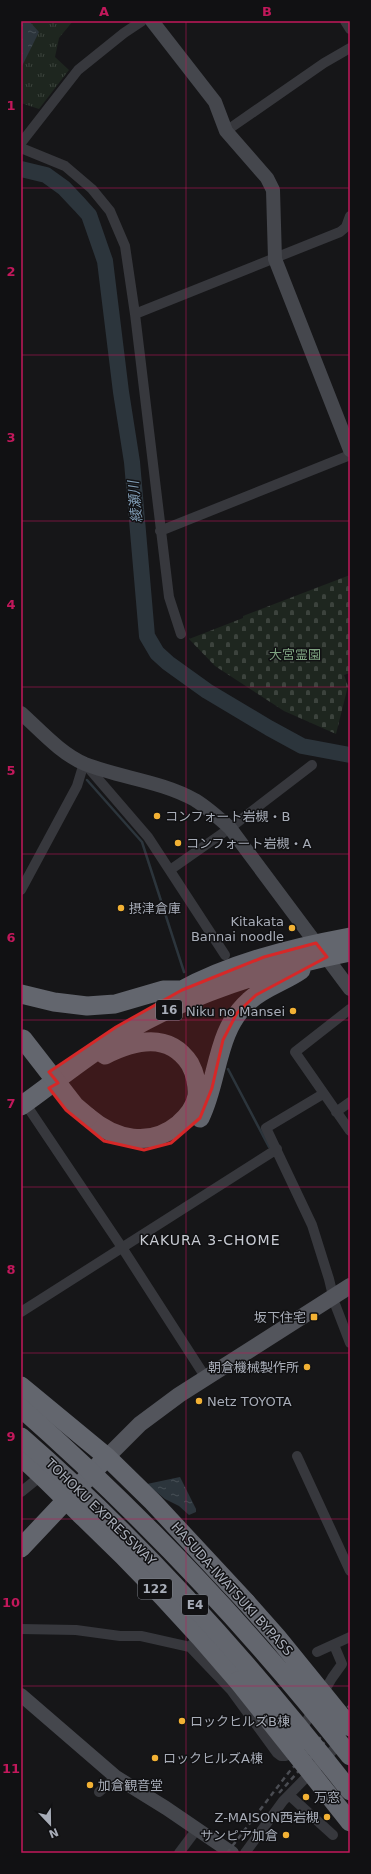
<svg xmlns="http://www.w3.org/2000/svg" width="371" height="1874" viewBox="0 0 371 1874" font-family="'DejaVu Sans','Noto Sans JP',sans-serif">
<style>
.cemetery{fill:url(#cemetery-stones)}
.park{fill:url(#park-tufts)}
.water{fill:url(#water-ripples)}
.lines{fill:none;stroke-linecap:round;stroke-linejoin:round}
.stream{stroke:#2c353c;stroke-width:2.5}
.river{stroke:#2c353c;stroke-width:16}
.street{stroke:#37383d;stroke-width:10}
.secondary{stroke:#45474d;stroke-width:14}
.primary{stroke:#53555c;stroke-width:16}
.highway{stroke:#63666e;stroke-width:19}
.rail{stroke:#4a4c52;stroke-width:2.5;stroke-dasharray:5 4;stroke-linecap:butt}
.highway-bridge{stroke:#63666e;stroke-width:19}
.marked{fill:#d62828;fill-opacity:0.2;stroke:#d62828;stroke-width:3;stroke-linejoin:round}
.grid{fill:none;stroke:#c2185b;stroke-width:1;stroke-opacity:0.55}
.poi-dot{fill:#f2b134;stroke:#111113;stroke-width:1.5}
.labels{text-anchor:middle;dominant-baseline:central;stroke-width:3;stroke-linejoin:round;paint-order:stroke}
.shield{fill:#111113;stroke:#7b7e86;stroke-width:1}
.shield-label{font-size:12px;font-weight:bold;fill:#a8adb8}
.park-label{font-size:13px;fill:#7fa381;stroke:#111113}
.poi-label{font-size:13px;fill:#a8adb8;stroke:#111113;text-anchor:start}
.street-label{font-size:13px;fill:#a8adb8;stroke:#111113}
.water-label{font-size:14px;font-style:italic;fill:#7f9bb3;stroke:#111113}
.neighbourhood-label{font-size:14px;letter-spacing:1px;fill:#c9ccd4;stroke:#111113}
.neatline{fill:none;stroke:#c2185b;stroke-width:1.5}
.grid-label{font-size:13px;text-anchor:middle;font-weight:bold;fill:#c2185b}
</style>
<defs>
<pattern id="cemetery-stones" width="16" height="16" patternUnits="userSpaceOnUse"><rect width="16" height="16" fill="#1e261f"/><path d="M2 7V4a2 2 0 0 1 4 0v3zM10 15v-3a2 2 0 0 1 4 0v3z" fill="#3c433d"/></pattern>
<pattern id="park-tufts" width="24" height="20" patternUnits="userSpaceOnUse"><rect width="24" height="20" fill="#1e261f"/><path d="M3 7l-1-3M5 7V3M7 7l1-3M15 17l-1-3M17 17v-4M19 17l1-3" fill="none" stroke="#3c433d"/></pattern>
<pattern id="water-ripples" width="26" height="14" patternUnits="userSpaceOnUse"><rect width="26" height="14" fill="#2c353c"/><path d="M2 4q2-2 4 0t4 0M15 11q2-2 4 0t4 0" fill="none" stroke="#485056"/></pattern>
</defs>
<rect width="100%" height="100%" fill="#161618"/>
<path class="cemetery" d="M350 575V673L344 675 348 686 336 734 284 711 215 666 189 639 243 618V616Z"/>
<path class="park" d="M21 21H73L59 38 55 57 69 70 39 109 21 103Z"/>
<path class="water" d="M21 21H29L39 32 21 68Z
M180 1477 196 1509V1512L189 1515 179 1506 165 1499 147 1484Z"/>
<g class="lines">
<path class="stream" d="M87 780 142 842 184 972
M228 1069 269 1147"/>
<path class="river" d="M21 169 46 175 64 188 80 205 89 215 105 261 121 392 132 462 147 636 157 653 168 663 207 691 269 728 302 746 350 755"/>
<path class="street" d="M345 21 350 29
M226 131 324 63 350 48
M21 143 78 70 124 33 142 21
M21 148 65 166 92 189 110 211 125 246 135 314 169 597 181 634
M135 314 340 232 346 227 350 216
M160 531 350 455
M86 765 148 837 225 955
M170 870 230 828 312 765
M21 890 77 786 84 763
M350 1009 295 1052 350 1131
M323 1094 266 1128 312 1225 329 1279 335 1304 350 1343
M25 1103 123 1249 206 1378
M336 1112 350 1102
M21 1312 277 1149
M297 1456 350 1571
M21 1492 42 1475
M21 1629 76 1630 120 1636H141L190 1647
M199 1635 190 1647 231 1690 277 1753 281 1756H286L332 1678 342 1664 334 1645
M317 1652 350 1637
M99 1792 116 1777
M289 1795 333 1835
M179 1853 197 1829
M245 1853 283 1801 342 1741"/>
<path class="secondary" d="M152 21 215 102 226 131 267 178 273 190 275 259 350 450
M21 713C40 730 61 754 85 764 121 778 161 781 195 800 208 808 219 818 230 828L350 989
M21 1695 116 1777 166 1808 232 1853"/>
<path class="primary" d="M107 1457 140 1424 179 1395 350 1286"/>
<path class="highway" d="M178 992C231 963 291 948 350 937
M21 994 54 1002 87 1006 115 1004 163 990H182
M21 1106C55 1082 87 1055 122 1034 192 992 271 968 350 952
M88 1117C115 1140 150 1148 179 1124 187 1117 195 1107 197 1096 198 1086 195 1073 190 1064 169 1032 135 1040 105 1055
M200 1118C219 1080 215 1031 249 1001 264 987 284 982 301 970
M21 1386 107 1457 153 1502 246 1602
M21 1457C42 1475 61 1495 80 1514 136 1567 188 1622 238 1681
M21 1548 103 1461"/>
<path class="rail" d="M279 1793 350 1714
M227 1853 289 1772 350 1705"/>
<path class="highway-bridge" d="M23 1039 75 1106 88 1117
M21 1408C141 1514 251 1630 350 1756
M21 1437C144 1544 250 1663 350 1791
M246 1602 277 1637 350 1727
M238 1681 350 1822"/>
</g>
<path class="marked" d="M316 943 327 957 256 995 237 1013 223 1040 212 1088 200 1118 171 1143 144 1150 104 1141 66 1110 49 1088 58 1083 49 1072 116 1027 182 990 264 957Z"/>
<path class="grid" d="M186 21V1853M21 188H350M21 355H350M21 521H350M21 687H350M21 854H350M21 1020H350M21 1187H350M21 1353H350M21 1519H350M21 1686H350"/>
<g class="poi-dot">
<circle cx="157" cy="816" r="4"/>
<circle cx="178" cy="843" r="4"/>
<circle cx="121" cy="908" r="4"/>
<circle cx="292" cy="928" r="4"/>
<circle cx="293" cy="1011" r="4"/>
<rect x="310" y="1313" width="8" height="8" rx="2"/>
<circle cx="307" cy="1367" r="4"/>
<circle cx="199" cy="1401" r="4"/>
<circle cx="182" cy="1721" r="4"/>
<circle cx="155" cy="1758" r="4"/>
<circle cx="90" cy="1785" r="4"/>
<circle cx="306" cy="1797" r="4"/>
<circle cx="327" cy="1817" r="4"/>
<circle cx="286" cy="1835" r="4"/>
</g>
<g class="labels">
<g class="shield">
<rect x="156" y="1000" width="26" height="20" rx="3"/>
<rect x="138" y="1579" width="34" height="20" rx="3"/>
<rect x="182" y="1595" width="26" height="20" rx="3"/>
</g>
<g class="shield-label">
<text x="169" y="1010">16</text>
<text x="155" y="1589">122</text>
<text x="195" y="1605">E4</text>
</g>
<g class="park-label">
<text x="295" y="654">大宮霊園</text>
</g>
<g class="poi-label">
<text x="165" y="816">コンフォート岩槻・B</text>
<text x="186" y="843">コンフォート岩槻・A</text>
<text x="129" y="908">摂津倉庫</text>
<text x="284" y="921" text-anchor="end">Kitakata<tspan x="284" dy="15">Bannai noodle</tspan></text>
<text x="285" y="1011" text-anchor="end">Niku no Mansei</text>
<text x="306" y="1317" text-anchor="end">坂下住宅</text>
<text x="299" y="1367" text-anchor="end">朝倉機械製作所</text>
<text x="207" y="1401">Netz TOYOTA</text>
<text x="190" y="1721">ロックヒルズB棟</text>
<text x="163" y="1758">ロックヒルズA棟</text>
<text x="98" y="1785">加倉観音堂</text>
<text x="314" y="1797">万窓</text>
<text x="319" y="1817" text-anchor="end">Z-MAISON西岩槻</text>
<text x="278" y="1835" text-anchor="end">サンピア加倉</text>
</g>
<g class="street-label">
<text transform="translate(101 1512) rotate(44)">TOHOKU EXPRESSWAY</text>
<text transform="translate(232 1589) rotate(48)">HASUDA-IWATSUKI BYPASS</text>
</g>
<g class="water-label">
<text transform="translate(135 502) rotate(-95)">綾瀬川</text>
</g>
<g class="neighbourhood-label">
<text x="210" y="1240">KAKURA 3-CHOME</text>
</g>
</g>
<rect width="371" height="1874" fill="none" stroke="#111113" stroke-width="44"/>
<g transform="translate(50 1824) rotate(158)" stroke="#111113" stroke-width="3" paint-order="stroke">
<path d="M0-3L7 15L0 10L-7 15Z" fill="#a8adb8"/>
<text y="-6" font-size="11" font-weight="bold" text-anchor="middle" fill="#a8adb8">N</text>
</g>
<rect x="22" y="22" width="327" height="1830" class="neatline"/>
<g class="grid-label">
<text x="104" y="16">A</text>
<text x="267" y="16">B</text>
<text x="11" y="110">1</text>
<text x="11" y="276">2</text>
<text x="11" y="442">3</text>
<text x="11" y="609">4</text>
<text x="11" y="775">5</text>
<text x="11" y="942">6</text>
<text x="11" y="1108">7</text>
<text x="11" y="1274">8</text>
<text x="11" y="1441">9</text>
<text x="11" y="1607">10</text>
<text x="11" y="1773">11</text>
</g>
</svg>
